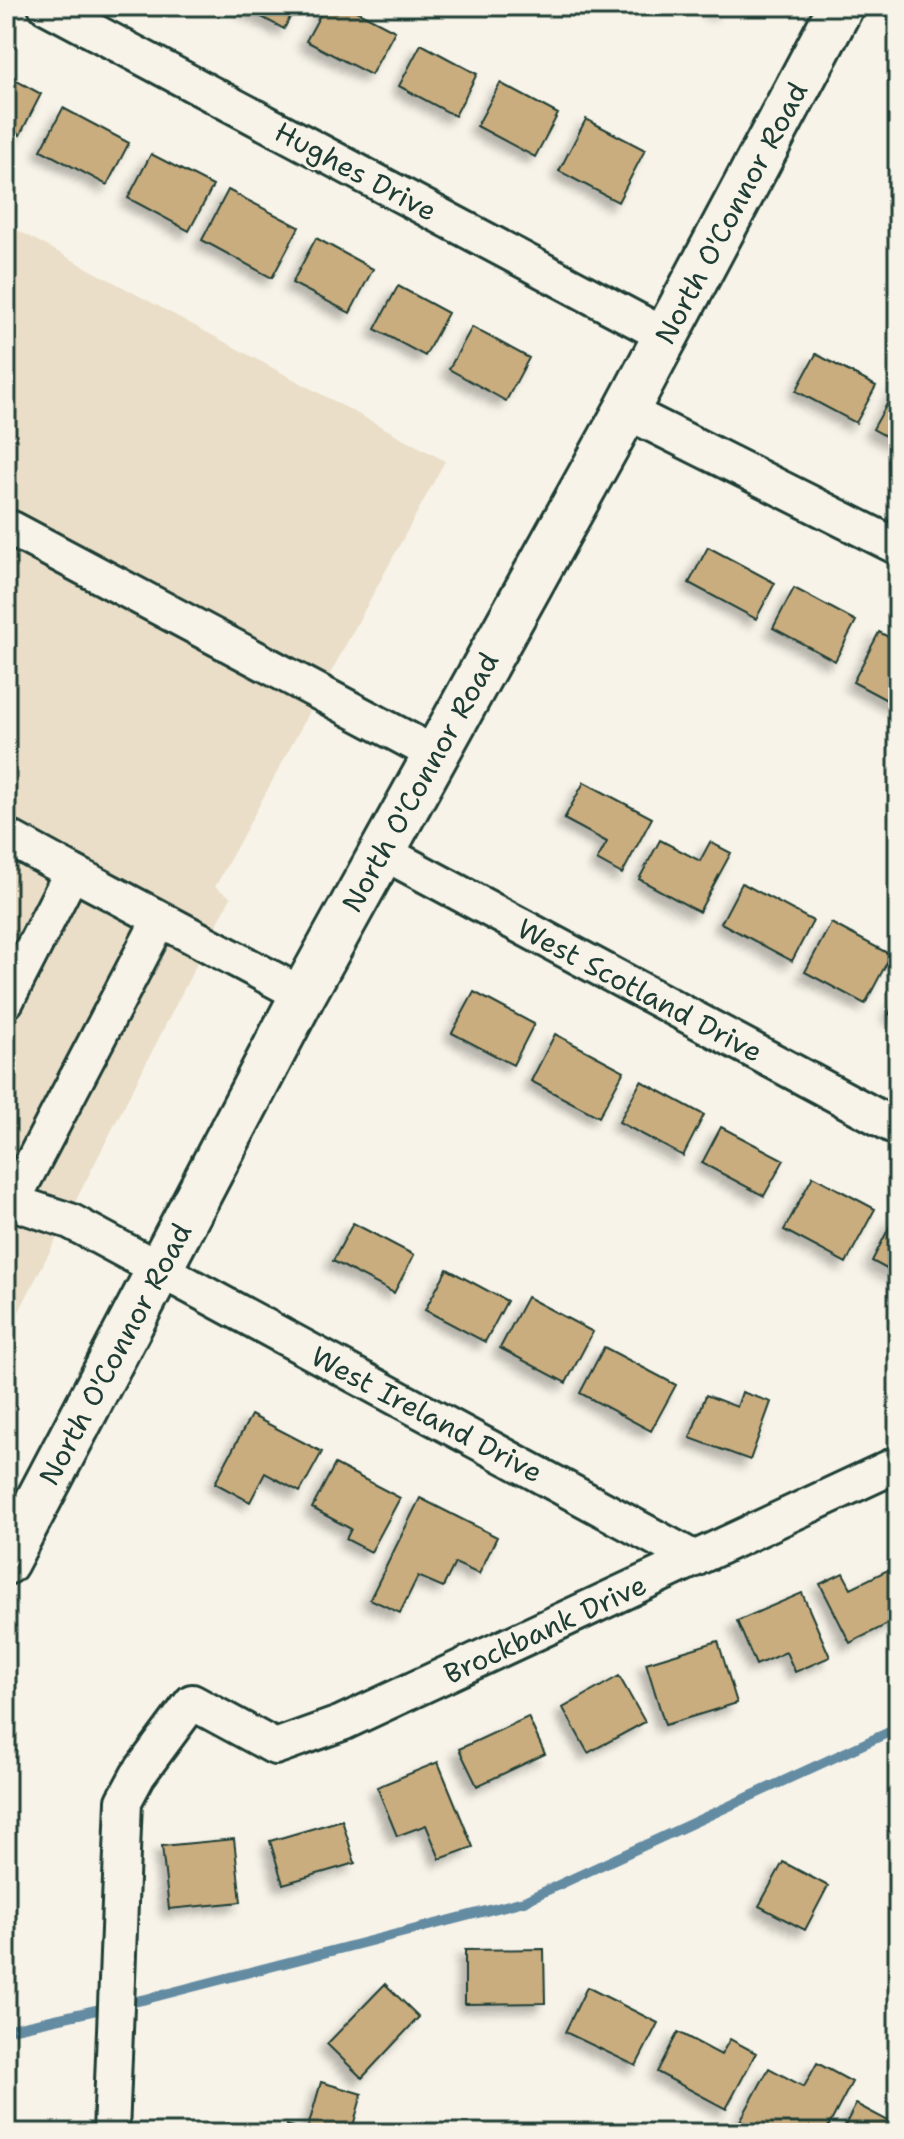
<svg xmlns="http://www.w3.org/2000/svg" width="904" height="2139" viewBox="0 0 904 2139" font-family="'Shantell Sans',sans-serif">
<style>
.built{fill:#eadec8}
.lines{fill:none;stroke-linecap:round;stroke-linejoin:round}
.stream{stroke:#648ba2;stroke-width:10}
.building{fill:#caad7f;stroke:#1f3d34;stroke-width:2;filter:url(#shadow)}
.minor-casing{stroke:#1f3d34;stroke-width:40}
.major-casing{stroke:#1f3d34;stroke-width:50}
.minor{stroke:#f7f3e8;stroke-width:34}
.major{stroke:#f7f3e8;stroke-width:44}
.labels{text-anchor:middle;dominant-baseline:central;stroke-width:6;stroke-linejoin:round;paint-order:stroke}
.street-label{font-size:28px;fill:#1f3d34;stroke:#f7f3e8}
</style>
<defs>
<filter id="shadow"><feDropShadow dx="-7" dy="7" stdDeviation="4" flood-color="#0004"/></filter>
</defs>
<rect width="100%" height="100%" fill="#f7f3e8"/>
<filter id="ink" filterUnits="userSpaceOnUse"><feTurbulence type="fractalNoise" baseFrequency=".0125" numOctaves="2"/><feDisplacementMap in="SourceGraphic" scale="16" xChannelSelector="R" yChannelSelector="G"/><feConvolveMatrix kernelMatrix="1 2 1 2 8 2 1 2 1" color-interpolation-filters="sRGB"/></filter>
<g filter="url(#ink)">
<path class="built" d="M6 224 445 461 215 887 231 897 6 1337Z"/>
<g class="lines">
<path class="stream" d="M6 2030 146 1999 524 1901 898 1728"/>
</g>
<path class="building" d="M241 6H296L284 29Z
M325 6H347L395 31 371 75 306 41Z
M707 6H724L720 13Z
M421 44 477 74 455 116 399 86Z
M6 75 41 94 20 135 6 127Z
M500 83 558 114 535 157 477 126Z
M63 108 129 143 107 185 41 150Z
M586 119 645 150 618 202 559 171Z
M151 154 213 186 189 231 128 198Z
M228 190 299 227 272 278 202 240Z
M316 238 373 269 350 313 292 283Z
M398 286 448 313 425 356 375 329Z
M472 327 529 358 506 401 449 369Z
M816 354 876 386 856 423 796 391Z
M898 384V443L873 429Z
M708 547 775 583 756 619 689 583Z
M794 588 856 621 835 661 773 628Z
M879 632 898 642V706L853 682Z
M584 782 652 818 622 874 597 860 607 842 564 819Z
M660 840 700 861 710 842 731 853 699 912 639 879Z
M742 883 813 921 792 961 721 923Z
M831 923 891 955 865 1004 805 972Z
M474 992 534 1024 513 1065 452 1033Z
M898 997V1018L889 1014Z
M555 1034 624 1071 599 1117 531 1081Z
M641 1081 704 1115 683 1156 619 1122Z
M721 1127 784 1160 764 1196 702 1163Z
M813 1176 875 1209 846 1263 784 1230Z
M895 1216 898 1218V1275L872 1261Z
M353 1223 414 1255 394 1293 333 1261Z
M447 1269 507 1301 485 1342 425 1310Z
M527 1297 593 1332 566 1383 500 1348Z
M604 1347 676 1385 651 1431 580 1393Z
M742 1392 771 1402 750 1460 690 1438 706 1395 737 1407Z
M251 1415 322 1452 300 1492 265 1473 250 1502 215 1483Z
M335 1464 400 1498 371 1552 346 1539 351 1529 312 1508Z
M420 1498 497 1537 479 1574 455 1563 443 1587 418 1576 400 1613 370 1599Z
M894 1567 898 1576V1619L850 1643 820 1584 843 1573 851 1588Z
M802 1593 830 1657 795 1672 786 1652 756 1665 737 1621Z
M718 1641 737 1703 665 1725 646 1663Z
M619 1676 645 1722 588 1753 563 1708Z
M528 1717 545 1754 477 1786 459 1749Z
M438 1762 473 1847 440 1859 426 1825 397 1836 377 1787Z
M342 1820 355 1863 283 1884 270 1841Z
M234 1839 241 1902 169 1909 162 1846Z
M783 1862 828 1886 805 1930 759 1906Z
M544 1949 545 2003 465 2004V1950Z
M385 1984 419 2017 362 2078 327 2044Z
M587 1987 658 2023 636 2066 565 2032Z
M678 2032 721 2055 730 2039 756 2053 726 2109 657 2072Z
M817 2063 852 2082 825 2133H762L740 2121 769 2068 804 2087Z
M321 2082 362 2094 351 2133H285L287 2125 307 2131Z
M856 2104 898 2126V2133H841Z"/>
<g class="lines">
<g class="minor-casing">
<path id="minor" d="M46 6 666 336
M626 411 898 547
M12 529 435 754
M6 836 72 872
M381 851 898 1128
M6 1001 72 872 303 995
M12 1202 160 919
M6 1205 12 1202 70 1221 695 1559
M111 2133 124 1801 138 1775 192 1702 275 1747 342 1723 898 1464"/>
</g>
<g class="major-casing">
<path id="major" d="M6 1562 303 995 626 411 841 6"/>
</g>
<use href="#minor" class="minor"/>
<use href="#major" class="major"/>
</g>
</g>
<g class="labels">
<g class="street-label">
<text transform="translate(356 171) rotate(28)">Hughes Drive</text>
<text transform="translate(731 213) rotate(-62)">North O'Connor Road</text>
<text transform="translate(420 782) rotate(-61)">North O'Connor Road</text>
<text transform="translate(640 990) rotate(28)">West Scotland Drive</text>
<text transform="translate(115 1354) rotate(-62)">North O'Connor Road</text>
<text transform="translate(427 1414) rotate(28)">West Ireland Drive</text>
<text transform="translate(545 1629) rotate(-25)">Brockbank Drive</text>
</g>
</g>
<rect width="904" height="2139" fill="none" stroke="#f7f3e8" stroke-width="32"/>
<rect x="16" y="16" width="872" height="2107" fill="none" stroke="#1f3d34" stroke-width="3" filter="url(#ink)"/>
</svg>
